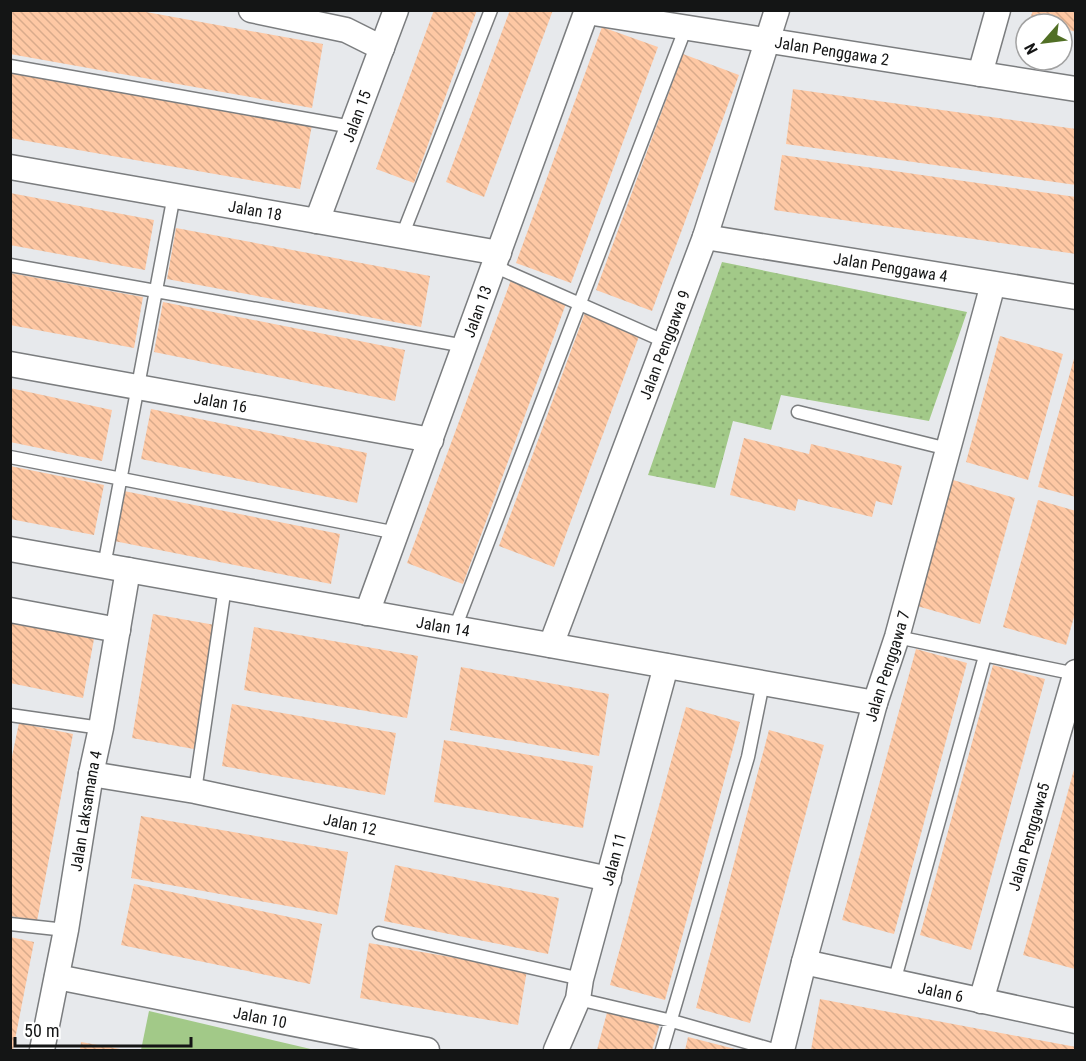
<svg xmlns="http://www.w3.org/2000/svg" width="1086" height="1061" viewBox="0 0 1086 1061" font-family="'Roboto Condensed',sans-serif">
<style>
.grass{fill:url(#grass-dots)}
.park{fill:#a2c988}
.building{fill:url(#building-back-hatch)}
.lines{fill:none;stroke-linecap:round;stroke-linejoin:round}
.service-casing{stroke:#7b7d7f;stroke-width:15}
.minor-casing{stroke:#7b7d7f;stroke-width:27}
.service{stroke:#fff;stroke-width:12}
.minor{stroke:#fff;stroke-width:24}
.labels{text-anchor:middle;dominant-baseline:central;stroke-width:4.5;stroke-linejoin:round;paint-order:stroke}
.street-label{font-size:16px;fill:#141515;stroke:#fff}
</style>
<defs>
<pattern id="grass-dots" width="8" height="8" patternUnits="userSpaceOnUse" patternTransform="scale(1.5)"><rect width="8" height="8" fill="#a2c988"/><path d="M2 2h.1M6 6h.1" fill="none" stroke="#8bac74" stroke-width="1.8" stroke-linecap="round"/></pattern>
<pattern id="building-back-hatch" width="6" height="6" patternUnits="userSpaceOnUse" patternTransform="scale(1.5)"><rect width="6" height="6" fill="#fec8a4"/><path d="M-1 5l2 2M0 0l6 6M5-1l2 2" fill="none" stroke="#d9ab8c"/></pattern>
</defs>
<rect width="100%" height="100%" fill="#e7e9ec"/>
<path class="grass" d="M722 262 967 312 929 421 781 395 771 430 733 421 715 488 648 475Z"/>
<path class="park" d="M149 1011 315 1050H141Z"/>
<path class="building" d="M10 10H135L323 44 312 108 10 54Z
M434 10H477L414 183 376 169Z
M510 10H553L484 197 446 182Z
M1033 10H1076V32L1062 28V24H1047L1030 19Z
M602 27 658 47 571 283 516 263Z
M683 54 739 75 652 311 596 290Z
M10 72 312 125 300 189 10 138Z
M793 89 1076 129V185L786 144Z
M782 155 1076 197V254L774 210Z
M10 193 154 220 145 270 10 245Z
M176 228 430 276 421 327 167 279Z
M10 273 143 297 134 348 10 325Z
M511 280 567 301 463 584 407 563Z
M163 302 405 350 395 401 154 352Z
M586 310 641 331 554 567 499 546Z
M1000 336 1063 354 1028 480 966 462Z
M1075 355H1076V497L1038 487Z
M10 388 112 410 102 461 10 442Z
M151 409 367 453 357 503 141 459Z
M744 438 809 454 811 444 902 466 892 505 876 501 872 517 798 499 795 511 730 495Z
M10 466 104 485 94 535 10 519Z
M953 480 1015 498 980 624 917 606Z
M124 491 340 534 331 584 114 541Z
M1038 500 1076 511V610L1066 645 1003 627Z
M153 614 215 625 194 749 132 738Z
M10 622 94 639 83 698 10 683Z
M254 627 418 656 407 718 244 690Z
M916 649 967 663 894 934 842 920Z
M993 665 1045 679 971 950 920 935Z
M461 667 609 694 599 756 450 730Z
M232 704 396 733 385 795 222 766Z
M686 707 740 722 665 1000 610 985Z
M19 723 73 734 37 921 10 916V766Z
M769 730 824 745 750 1023 696 1008Z
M444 740 593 766 583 828 434 802Z
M1075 766H1076L1075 969 1023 955Z
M141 816 348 852 337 915 131 878Z
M395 865 559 898 548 954 384 921Z
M134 884 322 924 310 984 121 945Z
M10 937 34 942 13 1050H10Z
M369 943 527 970 518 1025 360 998Z
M820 999 1076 1047V1050H811Z
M608 1009 660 1023 652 1050H597Z
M688 1037 739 1050H685Z
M81 1042 120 1049V1050H80Z"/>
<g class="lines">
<g class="service-casing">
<path id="service" d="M10 66 352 127
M402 236 491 10
M10 265 465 346
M494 266 666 342
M798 412 948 449
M10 457 397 533
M104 566 174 195
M455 628 686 27
M897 637 1076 674
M10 715 101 728
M195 791 225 587
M10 924 66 930
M379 933 581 979
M894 982 985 656
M578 999 672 1021 774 1050
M662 1050 748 757 763 683"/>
</g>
<g class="minor-casing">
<g id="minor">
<path d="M251 10 346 30 382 48"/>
<path id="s1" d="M587 12 1076 89"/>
<path d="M980 74 998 10"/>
<path id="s2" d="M10 167 499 253"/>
<path id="s3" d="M317 221 396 10"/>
<path id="s4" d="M705 237 1076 297"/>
<path id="s5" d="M10 364 431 440"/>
<path id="s6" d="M10 549 875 703"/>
<path d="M10 610 118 630"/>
<path id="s7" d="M367 613 587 10"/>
<path id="s8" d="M551 645 705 237 777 10"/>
<path id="s9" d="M91 774 195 791 609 879"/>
<path id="s10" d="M804 962 1076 1021"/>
<path id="s11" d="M57 977 427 1050"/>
<path id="s12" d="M981 1001 1076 672"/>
<path id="s13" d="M42 1050 66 930 91 774 101 728 128 570"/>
<path id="s14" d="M556 1050 578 999 581 979 666 666"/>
<path id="s15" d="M782 1050 804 962 875 703 897 637 993 284"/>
</g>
</g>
<use href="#service" class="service"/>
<use href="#minor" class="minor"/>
</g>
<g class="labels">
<g class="street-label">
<text stroke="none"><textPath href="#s1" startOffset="248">Jalan Penggawa 2</textPath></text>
<text stroke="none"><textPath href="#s3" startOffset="112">Jalan 15</textPath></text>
<text stroke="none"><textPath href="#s2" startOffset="249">Jalan 18</textPath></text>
<text stroke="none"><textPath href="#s4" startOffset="188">Jalan Penggawa 4</textPath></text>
<text stroke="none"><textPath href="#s7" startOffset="321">Jalan 13</textPath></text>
<text stroke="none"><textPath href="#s8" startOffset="321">Jalan Penggawa 9</textPath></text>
<text stroke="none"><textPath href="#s5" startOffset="214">Jalan 16</textPath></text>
<text stroke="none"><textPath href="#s6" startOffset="440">Jalan 14</textPath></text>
<text stroke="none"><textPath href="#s15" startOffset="398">Jalan Penggawa 7</textPath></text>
<text stroke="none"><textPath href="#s13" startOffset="243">Jalan Laksamana 4</textPath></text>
<text stroke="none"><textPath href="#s9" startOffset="264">Jalan 12</textPath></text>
<text stroke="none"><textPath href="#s12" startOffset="171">Jalan Penggawa5</textPath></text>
<text stroke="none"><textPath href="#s14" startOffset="200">Jalan 11</textPath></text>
<text stroke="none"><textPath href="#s10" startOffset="140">Jalan 6</textPath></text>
<text stroke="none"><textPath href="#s11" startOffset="207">Jalan 10</textPath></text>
</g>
</g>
<rect width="1086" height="1061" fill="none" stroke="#141515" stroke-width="24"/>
<g transform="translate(1044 42) rotate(242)"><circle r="28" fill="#ffffff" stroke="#a1a1a1" stroke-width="1.5"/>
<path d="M0-4.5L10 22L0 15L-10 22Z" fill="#516f25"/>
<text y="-9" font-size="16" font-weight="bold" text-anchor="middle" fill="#141515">N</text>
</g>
<path d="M15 1037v9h176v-9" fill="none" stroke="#141515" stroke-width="3"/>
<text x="24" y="1037" font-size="18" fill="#141515" stroke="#ffffff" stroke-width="4.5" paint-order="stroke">50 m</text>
</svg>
